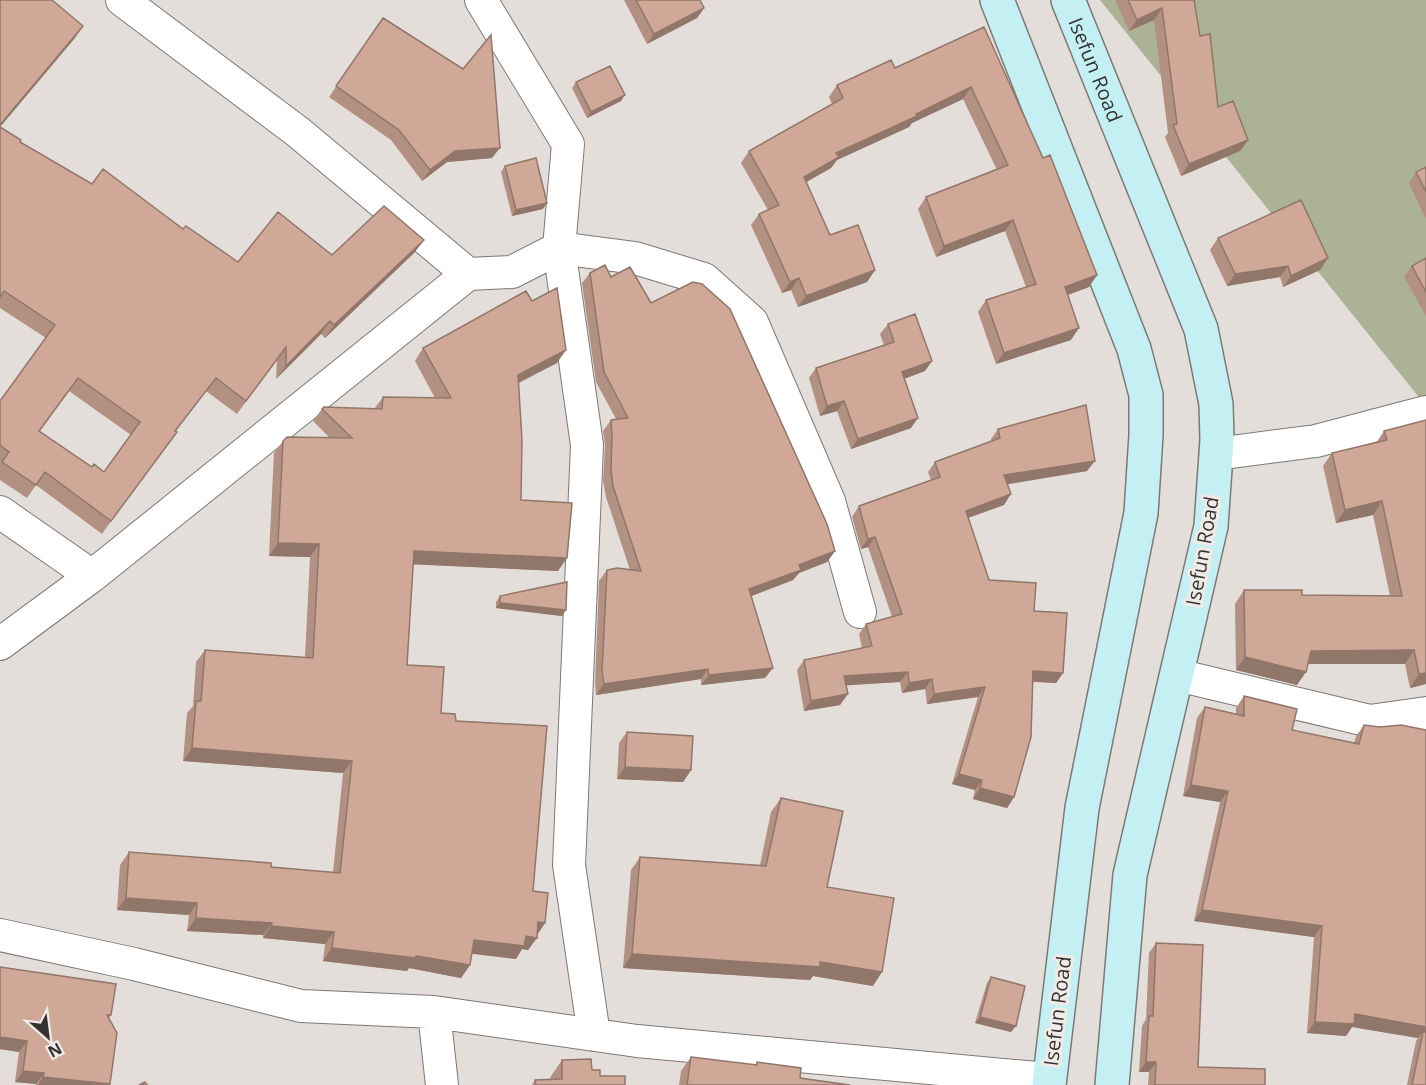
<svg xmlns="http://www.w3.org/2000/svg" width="1426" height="1085" viewBox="0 0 1426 1085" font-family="'Open Sans',sans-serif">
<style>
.green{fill:#acb294}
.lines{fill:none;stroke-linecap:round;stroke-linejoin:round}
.street-casing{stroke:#7d7876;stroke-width:34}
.secondary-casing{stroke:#7d7876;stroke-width:36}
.street{stroke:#fff;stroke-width:32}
.secondary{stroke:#c4f0f3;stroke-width:33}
.wall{fill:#b29082;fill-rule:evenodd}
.shaded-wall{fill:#91766a}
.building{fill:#cfa897;stroke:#91766a;stroke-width:1.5;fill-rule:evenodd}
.labels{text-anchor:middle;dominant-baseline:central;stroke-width:6;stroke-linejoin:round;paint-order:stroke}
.street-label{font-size:20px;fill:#343231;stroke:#f1ebe8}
</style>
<rect width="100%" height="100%" fill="#e4dedb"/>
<path class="green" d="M1100 0H1426V406Z"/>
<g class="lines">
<g class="street-casing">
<path id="street" d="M122 0 298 132 468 274 512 272 559 248 635 258 704 279 752 322 829 501 860 612
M481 0 568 144 559 248 587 445 569 865 594 1035
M1216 454 1316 441 1426 412
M0 512 92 576
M0 644 92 576 468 274
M1177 675 1370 721 1426 713
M0 935 134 964 301 1006 434 1012 637 1041 1048 1079
M434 1012 442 1085"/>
</g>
<g class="secondary-casing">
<g id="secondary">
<path d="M997 0 1134 349 1146 395V435L1141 513 1082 808 1049 1085"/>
<path id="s1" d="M1068 0 1201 329 1216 404 1217 440 1211 526 1130 875 1112 1085"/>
</g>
</g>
<use href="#street" class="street"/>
<use href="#secondary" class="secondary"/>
</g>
<path class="wall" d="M0 0 83 26 74 39 0 127 20 142 92 184 183 229 238 262 332 255 424 240 414 253 325 338 321 334 276 379 277 360 237 414 206 391 175 431 102 534 36 485 27 498 0 480V401L46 338 0 308ZM69 391 131 435 104 472 92 467 40 431Z
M624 0H700L704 8 697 18 647 44Z
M1115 0H1194L1200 36 1218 107 1248 140 1240 151 1181 176 1165 137 1168 133 1154 20 1129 31Z
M383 18 492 158 447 162 422 181 391 140 329 97Z
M984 27 1043 158 1097 275 1089 287 1067 295 1071 340 996 364 978 312 986 300 1026 287 1005 231 936 257 918 209 926 197 997 170 963 99 912 123 909 127 837 160 831 168 806 182 830 235 875 270 867 282 798 307 791 290 782 293 751 225 759 214 768 210 741 163 749 151 832 104 829 97 837 85 895 68Z
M576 82 621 101 587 118 572 88Z
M505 166 543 209 512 216 501 172Z
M1426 167V219L1409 183 1416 172Z
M1218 238 1320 270 1283 287 1280 277 1227 286 1210 250Z
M1426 258V316L1404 277 1412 266Z
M590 273 611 277 651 303 835 551 827 562 799 573 793 580 751 596 765 678 701 685V679L596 695 595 682 599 581 607 570H630L606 497 603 481 605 446 603 431 611 420 616 419 596 382 582 283Z
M888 324 925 371 904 379 911 428 851 449 837 411 820 416 809 378 816 368 884 345 880 334Z
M423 348 557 363 519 383 521 500 558 571 413 564 407 665 441 713 456 721 533 891 545 923 528 950 522 949 516 959 472 953 470 965 461 978 409 968 407 971 323 961 325 944 263 938V935L187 931 189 915 117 910 120 865 129 852 271 867 333 872 343 773 183 761 187 713 193 706 196 662 205 650 305 657 310 557 269 556 274 453 283 441 330 438 313 421 322 409H374L383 397 435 398 415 361Z
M1426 420V684L1410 688 1405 664H1308L1297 685 1236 670 1235 604 1244 590 1302 595 1390 596 1373 515 1336 523 1323 466 1332 453 1376 443 1384 431Z
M998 429 1087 471 1008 484 1004 505 968 518 989 580 1034 611 1063 673 1056 683 1033 682 1014 797 1007 808 973 799 975 790 952 784 978 697 927 704 925 689 902 693 900 682 846 685 840 705 804 711 797 670 804 660 862 648 859 634 866 624 892 617 868 547 861 549 852 517 859 506 931 480 928 472 935 462 991 441V439Z
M500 596 562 616 496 608V602Z
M1244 696 1292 730 1354 743 1356 736 1364 725 1380 727 1426 730V1085H1407L1416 1041 1418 1038 1352 1027 1346 1036 1307 1033 1314 937 1194 921 1220 802 1183 796 1197 718 1205 707 1236 714V708Z
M627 732 691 770 683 782 617 779 619 743Z
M781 798 827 887 873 986 813 976 810 980 623 968 631 870 640 857 760 865 771 812Z
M1156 943 1198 1067 1265 1085H1148L1149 1072H1139L1142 1026 1146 1019 1149 953Z
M0 967 111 1015 109 1018 110 1085H36V1084L15 1082 19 1052 0 1049Z
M991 977 1011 1032 975 1023 987 983Z
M691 1057 755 1065 757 1062 800 1078 850 1085H679L681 1071Z
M562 1060 592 1070 600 1076 625 1085H532L535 1080 550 1079 551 1076Z"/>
<path class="shaded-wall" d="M704 8 697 18 647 44 654 34Z
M1162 8 1154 20 1129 31 1137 20Z
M83 26 74 39 0 127V125Z
M971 87 963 99 912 123 909 127 837 160 831 168 796 188 804 177 836 153Z
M625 95 621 101 587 118 591 112Z
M1248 140 1240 151 1181 176 1189 164Z
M500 148 492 158 447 162 422 181 430 170 455 151Z
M547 203 543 209 512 216 516 210Z
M1013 220 1005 231 936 257 944 246Z
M424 240 414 253 325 338 334 325Z
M1328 258 1320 270 1283 287 1291 276Z
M1288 266 1280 277 1227 286 1235 274Z
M875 270 867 282 798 307 806 296Z
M1097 275 1089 287 1057 299 1065 287Z
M799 278 791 290 782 293 790 282Z
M330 321 321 334 276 379 286 366Z
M1079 328 1071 340 996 364 1004 353Z
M566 350 557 363 509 387 518 375Z
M932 361 925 371 895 382 902 372Z
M216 378 206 391 166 444 175 431Z
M844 401 837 411 820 416 827 406Z
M918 418 911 428 851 449 858 439Z
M1095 461 1087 471 997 486 1004 475Z
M1011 494 1004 505 959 521 966 511Z
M1382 501 1373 515 1336 523 1345 510Z
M875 537 868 547 861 549 868 539Z
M278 543 319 544 310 557 269 556Z
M414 551 567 558 558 571 405 564Z
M835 551 827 562 799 573 793 580 741 600 749 589 799 565Z
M500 603 566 610 562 616 496 608Z
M1414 650 1405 664H1302L1311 651Z
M1245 657 1306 672 1297 685 1236 670Z
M773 668 765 678 701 685 709 675Z
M708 669 701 679 596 695 604 684Z
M1033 671 1063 673 1056 683 1026 681Z
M908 672 900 682 837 686 844 676Z
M1426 673V684L1410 688 1419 674Z
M932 679 925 689 902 693 909 683Z
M985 687 978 697 927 704 934 694Z
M848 694 840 705 804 711 811 701Z
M192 748 352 761 343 773 183 761Z
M625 767 691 770 683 782 617 779Z
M959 774 982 780 975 790 952 784Z
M1191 785 1228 791 1220 802 1183 796Z
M980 788 1014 797 1007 808 973 799Z
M126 898 197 903 189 915 117 910Z
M1202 910 1322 926 1314 937 1194 921Z
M196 918 272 923 263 935 187 931Z
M538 922 545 923 536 936Z
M271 926 334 932 325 944 263 938Z
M526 936 537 938 528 950 522 949 516 959 465 953 474 940Z
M332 948 416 956 470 965 461 978 409 968 407 971 323 961Z
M632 954 820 962 882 972 873 986 813 976 810 980 623 968Z
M1355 1014 1426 1027V1040L1423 1032 1418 1038 1352 1027 1346 1036 1307 1033 1315 1022Z
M980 1017 1016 1026 1011 1032 975 1023Z
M0 1037 27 1041 19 1052 0 1049Z
M1146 1062H1156L1149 1072H1139Z
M23 1071 44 1073 36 1084 15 1082Z
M43 1077 110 1084V1085H38Z"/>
<path class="building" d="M0 0H52L83 26 0 125Z
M636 0H700L704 8 654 34Z
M1128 0H1194L1200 36 1210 34 1218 107 1233 101 1248 140 1189 164 1173 125 1177 124 1162 8 1137 20Z
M383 18 463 69 491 35 500 148 455 151 430 170 399 130 336 86Z
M984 27 1043 158 1050 155 1097 275 1065 287 1079 328 1004 353 986 300 1036 284 1013 220 944 246 926 197 1008 165 971 87 916 114 917 116 836 153 839 157 804 177 830 235 858 225 875 270 806 296 799 278 790 282 759 214 779 205 749 151 843 98 837 85 891 60 895 68Z
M610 66 625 95 591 112 576 82Z
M0 127 21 140 20 142 92 184 103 169 183 229 186 226 238 262 278 212 332 255 384 206 424 240 334 325 330 321 286 366V347L246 401 216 378 175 431 177 432 111 521 45 472 36 485 2 462 9 452 0 445V401L55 325 4 291 0 297ZM78 378 140 422 104 472 94 464 92 467 39 431Z
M536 158 547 203 516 210 505 166Z
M1426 167V192L1416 172Z
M1301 200 1328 258 1291 276 1288 266 1235 274 1218 238Z
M1426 258V292L1412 266Z
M605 265 611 277 630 267 651 303 693 282 702 284 730 309 827 524 835 551 799 565 801 570 749 589 773 668 709 675 708 669 604 684 602 671 607 570 617 568 641 571 613 486 611 470 612 435 611 420 628 418 604 372 590 273Z
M557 288 566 350 518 375 522 440 521 500 572 503 567 558 414 551 407 665 444 667 441 713 455 714 456 721 547 726 533 891 548 893 545 923 538 922 537 938 526 936 524 946 474 940 470 965 416 956V958L332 948 334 932 271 926 272 923 196 918 197 903 126 898 129 852 271 863V867L340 873 352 761 192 748 196 701H201L205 650 313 658 319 544 278 543 283 441 287 437 352 438 322 409 324 407 382 409 383 397 451 398 423 348 526 291 532 301Z
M915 314 932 361 902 372 918 418 858 439 844 401 827 406 816 368 894 342 888 324Z
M1086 405 1095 461 1004 475 1011 494 966 511 989 580 1036 583 1034 611 1067 613 1063 673 1033 671 1031 737 1014 797 980 788 982 780 959 774 985 687 934 694 932 679 909 683 908 672 844 676 848 694 811 701 804 660 872 646 866 624 902 614 875 537 868 539 859 506 940 477 935 462 1000 438 998 429Z
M1426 420V673L1419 674 1414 650 1311 651 1306 672 1245 657 1244 590H1302V595L1402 596 1382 501 1345 510 1332 453 1387 440 1384 431Z
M567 582 566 610 500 603V596Z
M1244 696 1297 709 1292 730 1359 744 1364 725 1380 727 1401 725 1426 730V1027L1355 1014 1354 1024 1315 1022 1322 926 1202 910 1228 791 1191 785 1205 707 1244 716Z
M627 732 693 736 691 770 625 767Z
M781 798 843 811 827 887 894 898 882 972 820 962V967L632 954 640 857 766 866Z
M1156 943 1203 945 1198 1067 1265 1069V1085H1155L1156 1062H1146L1149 1016H1153Z
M0 967 116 984 111 1015H107L117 1033 110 1084 43 1077 44 1073 23 1071 27 1041 0 1037Z
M991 977 1025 986 1016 1026 980 1017Z
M1423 1032H1426V1085H1412Z
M691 1057 757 1065V1062L801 1068 800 1078 850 1085H687Z
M591 1059 592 1070H600V1076H625V1085H536L535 1080 562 1079V1060Z
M145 1082 147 1085H139Z"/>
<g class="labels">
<g class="street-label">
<text stroke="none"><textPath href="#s1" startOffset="75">Isefun Road</textPath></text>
<text transform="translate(1202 551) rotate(-80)">Isefun Road</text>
<text transform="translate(1057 1011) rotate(-83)">Isefun Road</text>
</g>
</g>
<g transform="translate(48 1037) rotate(152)" stroke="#f1ebe8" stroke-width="4.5" paint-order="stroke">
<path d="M0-4.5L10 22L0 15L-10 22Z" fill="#343231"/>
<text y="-9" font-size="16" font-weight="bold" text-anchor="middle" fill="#343231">N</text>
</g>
</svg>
